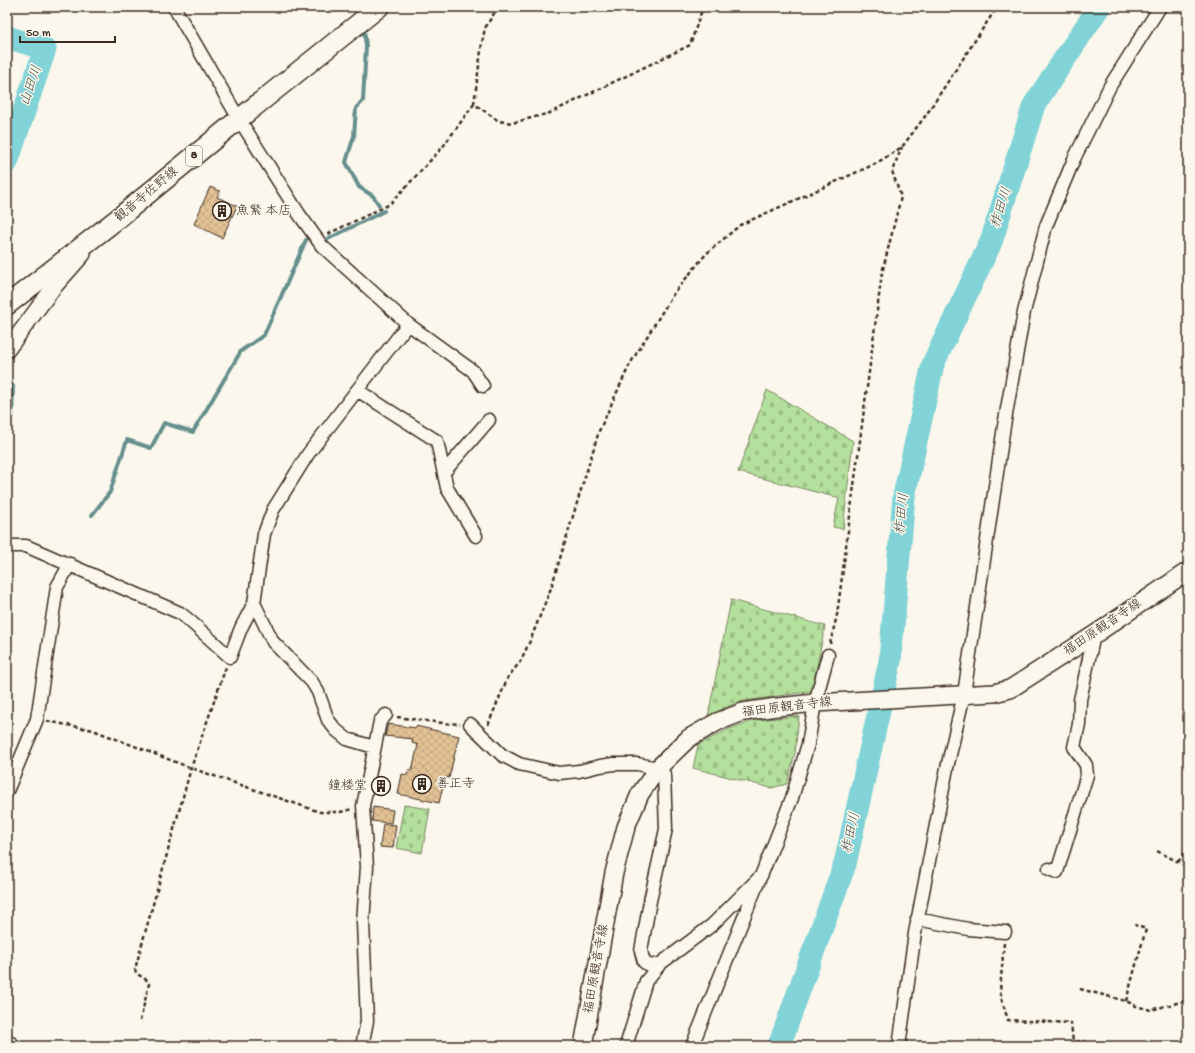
<svg xmlns="http://www.w3.org/2000/svg" width="1195" height="1053" viewBox="0 0 1195 1053" font-family="'Gochi Hand','Klee One',sans-serif">
<style>
.cemetery{fill:url(#cemetery-stones);stroke:#78855e}
.lines{fill:none;stroke-linecap:round;stroke-linejoin:round}
.stream{stroke:#658f8d;stroke-width:4}
.river{stroke:#81d3d7;stroke-width:23}
.building{fill:url(#building-cross-hatch);stroke:#3b2a1e}
.minor-casing{stroke:#3b2a1e;stroke-width:15}
.tertiary-casing{stroke:#3b2a1e;stroke-width:18}
.secondary-casing{stroke:#3b2a1e;stroke-width:20}
.primary-casing{stroke:#3b2a1e;stroke-width:22}
.path{stroke:#3b2a1e;stroke-width:2.5;stroke-dasharray:4 3;stroke-linecap:butt}
.minor{stroke:#fbf7ec;stroke-width:12}
.tertiary{stroke:#fbf7ec;stroke-width:15}
.secondary{stroke:#fbf7ec;stroke-width:17}
.primary{stroke:#fbf7ec;stroke-width:19}
.labels{text-anchor:middle;dominant-baseline:central;stroke-width:3;stroke-linejoin:round;paint-order:stroke}
.shield{fill:#fbf7ec;stroke:#75685c;stroke-width:1}
.shield-label{font-size:12px;font-weight:bold;fill:#3b2a1e}
.street-label{font-size:13px;fill:#3b2a1e;stroke:#fbf7ec}
.poi-label{font-size:13px;fill:#3b2a1e;stroke:#fbf7ec;text-anchor:start}
.water-label{font-size:14px;font-style:italic;fill:#4c544c;stroke:#fbf7ec}
</style>
<defs>
<pattern id="cemetery-stones" width="16" height="16" patternUnits="userSpaceOnUse"><rect width="16" height="16" fill="#b4e09e"/><path d="M2 7V4a2 2 0 0 1 4 0v3zM10 15v-3a2 2 0 0 1 4 0v3z" fill="#9cc088"/></pattern>
<pattern id="building-cross-hatch" width="8" height="8" patternUnits="userSpaceOnUse"><rect width="8" height="8" fill="#e2c295"/><path d="M0 0l8 8M0 8l8-8" fill="none" stroke="#c3a780"/></pattern>
</defs>
<rect width="100%" height="100%" fill="#fbf7ec"/>
<filter id="ink" filterUnits="userSpaceOnUse"><feTurbulence type="fractalNoise" baseFrequency=".025" numOctaves="2"/><feDisplacementMap in="SourceGraphic" scale="8" xChannelSelector="R" yChannelSelector="G"/><feConvolveMatrix kernelMatrix="1 2 1 2 8 2 1 2 1" color-interpolation-filters="sRGB"/></filter>
<g filter="url(#ink)">
<path class="cemetery" d="M767 390 853 441 843 529 833 527 839 498 738 472Z
M731 600 825 626 812 691 738 702 708 716Z
M799 716 795 753 787 784 771 788 693 768 698 745 729 729 755 720Z
M404 805 430 809 422 853 396 848Z"/>
<g class="lines">
<path class="stream" d="M364 30 366 46 363 101 356 108 354 136 346 162 359 187 373 196 379 205
M326 240 384 211
M7 383 13 386 12 416 7 423
M92 515 110 492 127 440 151 448 164 423 193 432 241 351 264 335 306 240"/>
<path class="river" d="M7 37 45 49 7 162
M779 1046 845 864 890 661 904 496 933 364 991 242 1034 105 1099 7"/>
</g>
<path class="building" d="M210 187 220 191 217 197 237 206 222 238 194 224Z
M388 724 416 728V726L459 736 449 778 445 777 439 803 398 794 402 774 407 775 409 769 412 770 418 745 412 743 413 739 385 736Z
M373 807 393 810 391 823 372 821Z
M383 824 396 825 393 848 380 847Z"/>
<g class="lines">
<g class="minor-casing">
<path id="minor" d="M174 7 239 119 299 214 322 246 408 324 473 371 483 386
M357 390 437 441 447 488 476 536
M444 472 489 420
M7 546H26L180 613 190 621 230 657 241 628 254 603 264 534 273 510 308 454 408 324
M254 603 273 642 312 682 318 692 328 720 336 730 347 739 374 747
M470 724 502 755 519 764 559 773 579 771 600 766 614 764H637L658 768 664 774 666 829 650 901 641 951 644 962 650 966 660 964
M7 791 37 719 57 587 70 564
M1049 869 1057 872 1087 775 1086 765 1074 747 1079 724 1080 700 1094 635
M917 919 968 929 1005 932
M7 1040 15 1046
M362 1046 367 1021 363 922 367 867 363 806 380 721 386 715
M626 1046 646 981 660 964 712 925 761 876 792 798 808 744 815 703 828 655
M692 1046 759 880
M899 1046 915 933 947 768 964 694 1004 426 1024 312 1046 226 1074 159 1110 86 1160 7"/>
</g>
<g class="tertiary-casing">
<path id="tertiary" d="M7 350 53 288 83 254"/>
</g>
<g class="secondary-casing">
<path id="secondary" d="M583 1046 614 873 626 827 640 794 658 768 689 738 717 722 743 712 777 707 815 703 994 693 1010 689 1094 635 1188 571"/>
</g>
<g class="primary-casing">
<path id="primary" d="M7 305 116 220 239 119 379 7"/>
</g>
<path class="path" d="M474 104 482 43 485 28 498 7
M328 234 390 204 442 148 474 104 499 121 512 123 550 113 690 45 703 7
M830 644 837 615 882 273 901 197 892 171 902 147
M397 717 443 723 460 724
M47 721 93 730 191 768 320 812H340L353 809
M488 725 508 677 520 662 530 641 551 588 599 431 630 364 674 293 706 254 740 225 875 164 902 147 926 115 997 7
M1157 851 1188 867
M1178 862 1188 849
M1004 943 1000 990 1002 1001 1008 1020 1071 1023 1073 1042
M1080 989 1126 1001 1136 1006 1151 1010 1188 1000
M1126 1001 1146 929 1135 925
M140 1021 149 984 148 981 136 973 135 969 191 768 226 667
M1064 1046 1066 1043 1084 1041 1090 1046"/>
<use href="#minor" class="minor"/>
<use href="#tertiary" class="tertiary"/>
<use href="#secondary" class="secondary"/>
<use href="#primary" class="primary"/>
</g>
</g>
<defs>
<g id="building-ring" transform="scale(1)"><circle r="9.5" fill="#fbf7ec" stroke="#3b2a1e" stroke-width="1.5"/><path d="M-4-6H4V6H1V3H-1V6H-4ZM-2.5-4.3h1.7v1.8h-1.7ZM.8-4.3h1.7v1.8H.8ZM-2.5-1h1.7V.8h-1.7ZM.8-1h1.7V.8H.8Z" fill="#3b2a1e"/></g>
</defs>
<g fill-rule="evenodd">
<use href="#building-ring" x="222" y="211"/>
<use href="#building-ring" x="422" y="784"/>
<use href="#building-ring" x="381" y="786"/>
</g>
<g class="labels">
<rect class="shield" x="186" y="146" width="16" height="20" rx="3"/>
<g class="shield-label">
<text x="194" y="156">8</text>
</g>
<g class="street-label">
<text transform="translate(147 195) rotate(-40)">観音寺佐野線</text>
<text transform="translate(1103 628) rotate(-34)">福田原観音寺線</text>
<text transform="translate(787 708) rotate(-7)">福田原観音寺線</text>
<text transform="translate(597 969) rotate(-80)">福田原観音寺線</text>
</g>
<g class="poi-label">
<text x="236" y="211">魚繁 本店</text>
<text x="436" y="784">善正寺</text>
<text x="367" y="786" text-anchor="end">鐘楼堂</text>
</g>
<g class="water-label">
<text transform="translate(32 86) rotate(-71)">山田川</text>
<text transform="translate(1002 208) rotate(-72)">柞田川</text>
<text transform="translate(903 514) rotate(-84)">柞田川</text>
<text transform="translate(852 833) rotate(-78)">柞田川</text>
</g>
</g>
<rect width="1195" height="1053" fill="none" stroke="#fbf7ec" stroke-width="24"/>
<rect x="12" y="12" width="1171" height="1029" fill="none" stroke="#3b2a1e" stroke-width="1.5" filter="url(#ink)"/>
<path d="M20 36v6h95v-6" fill="none" stroke="#3b2a1e" stroke-width="2"/>
<text x="26" y="36" font-size="12" fill="#3b2a1e" stroke="#fbf7ec" stroke-width="3" paint-order="stroke">50 m</text>
</svg>
